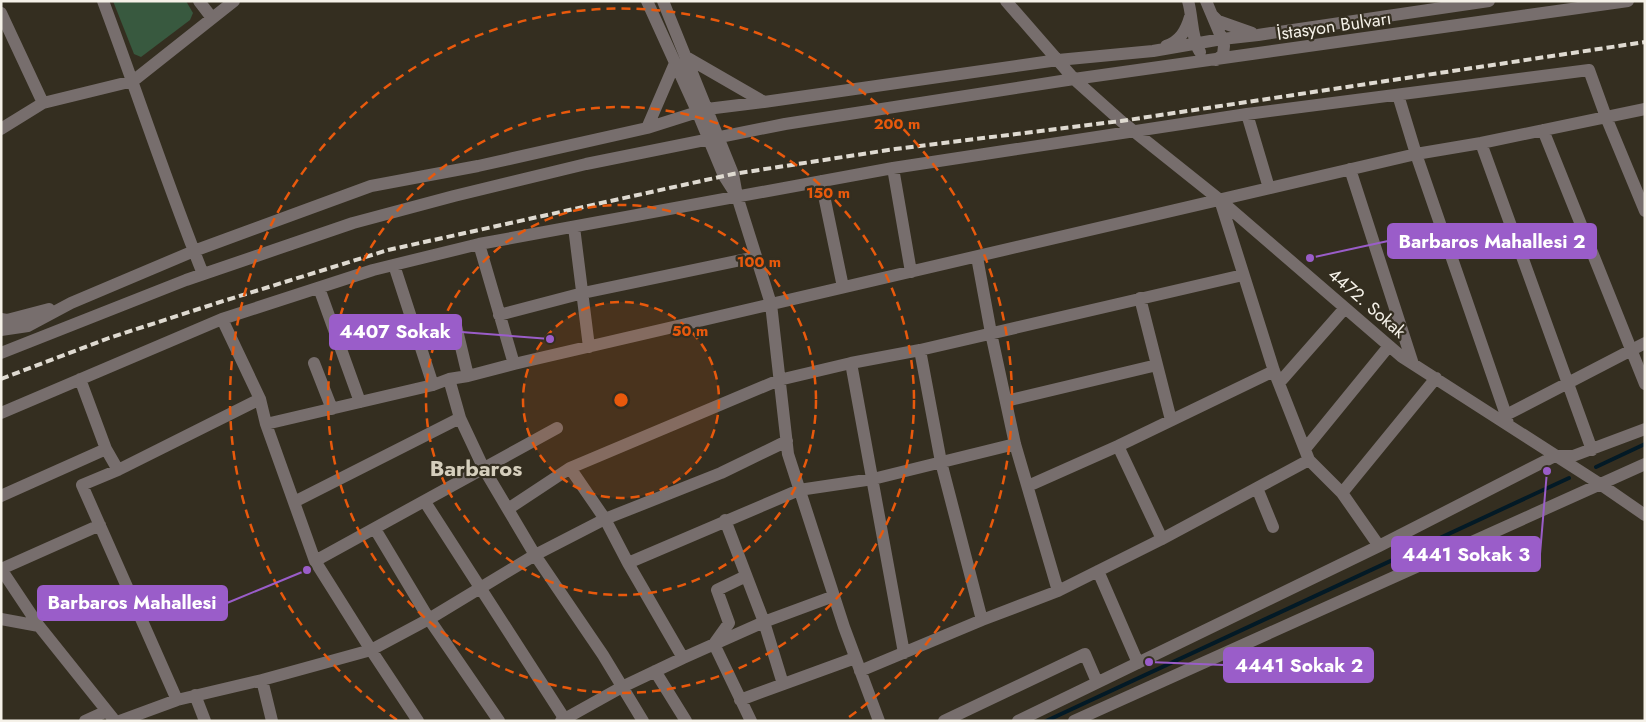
<svg xmlns="http://www.w3.org/2000/svg" width="1646" height="722" viewBox="0 0 1646 722" font-family="Jost,sans-serif">
<style>
.green{fill:#38593f}
.lines{fill:none;stroke-linecap:round;stroke-linejoin:round}
.stream{stroke:#031a26;stroke-width:4}
.minor{stroke:#776e6d;stroke-width:12}
.rail{stroke:#dfdad1;stroke-width:4;stroke-dasharray:8 4;stroke-linecap:butt}
.ring{fill:none;stroke:#e8590c;stroke-width:2.5;stroke-dasharray:9 6}
.labels{text-anchor:middle;dominant-baseline:central;stroke-width:4.5;stroke-linejoin:round;paint-order:stroke}
.street-label{font-size:18px;fill:#f5f1e8;stroke:#342e20}
.district-label{font-size:22px;font-weight:bold;fill:#d6cfbd;stroke:#342e20}
.centre{fill:#e8590c;stroke:#342e20;stroke-width:2.5}
.ring-label{font-size:15px;text-anchor:middle;font-weight:bold;fill:#e8590c;stroke:#342e20;stroke-width:4.5;stroke-linejoin:round;paint-order:stroke}
.leader{fill:none;stroke:#9a5dc9;stroke-width:2}
.callout-dot{fill:#9a5dc9;stroke:#342e20;stroke-width:2}
.callout{fill:#9a5dc9;stroke:#9a5dc9;stroke-width:2}
.callout-label{font-size:19px;text-anchor:middle;font-weight:bold;fill:#fff}
</style>
<rect width="100%" height="100%" fill="#342e20"/>
<path class="green" d="M113 1H186L193 13 190 20 141 57 134 54Z"/>
<g class="lines">
<path class="stream" d="M1596 467 1645 444
M1046 721 1569 478"/>
<path class="minor" d="M103 1C137 92 167 184 203 274
M199 1 212 18
M647 1 697 111 724 176 733 190
M663 1 733 174 737 196 771 304 788 454 844 627 879 721
M1006 1 1074 79 1121 121 1220 200 1402 357 1600 484 1645 515
M1188 1C1193 17 1191 38 1200 52
M1206 1 1222 39 1224 46 1223 55 1216 60
M1 13 43 103
M1212 15 1218 21 1252 33
M1166 46C1180 41 1186 31 1190 17
M686 57 764 102
M1398 95 1416 154 1506 415 1508 424
M1247 114 1269 188
M647 128 675 63
M1 129 43 103 133 81 234 1
M1543 130 1645 384
M1481 143 1592 450
M893 168 911 272
M1350 169 1413 364
M821 181 843 287
M1220 200 1274 371 1309 460 1342 493 1379 546
M574 227 589 347
M479 244 514 364
M977 257 991 333 1015 444 1058 591
M394 265 433 385
M319 288 360 402
M1140 298 1171 420
M499 315 583 293 756 257
M1 319 7 320 49 309
M222 319 260 399 266 424 315 561 371 650 418 721
M456 326 468 376
M1 330 28 326 71 303 194 251 371 186 478 166 647 128 707 109 764 102 1058 60 1153 51 1222 39 1258 35 1489 1
M920 350 941 462 982 620
M1 353 186 280 353 223 454 196 586 164 785 124 1074 79 1628 1
M314 363 332 409
M851 363 904 653
M80 379 106 449 118 470
M449 379 460 418 484 469 535 555 603 655 643 721
M1279 383 1345 308
M1006 401 1157 365
M1 413 222 319 373 270 479 244 893 168 1247 114 1589 70 1606 117 1645 211
M1506 415 1645 343
M266 424 433 385 449 379 468 376 514 364 1416 154 1481 143 1645 109
M1118 446 1162 539
M1305 449 1389 346
M570 468 605 519 628 563 683 658
M1028 486 1118 446 1274 371
M1257 488 1273 527
M1342 493 1436 378
M1 496 106 449
M294 502 460 418
M425 502 566 721
M508 509 570 468 779 380 851 363 920 350 1243 275
M725 520 764 622 783 684
M375 529 429 619 499 721
M315 561 557 428
M628 563 799 490 873 479 1015 444
M1 569 39 626 115 721
M1 569 100 525
M1098 571 1138 663
M746 576 717 590 729 623 714 644 751 721
M1 619 39 626
M655 671 686 721
M860 671 982 620 1058 591 1162 539 1309 460
M262 680 371 650 429 619 535 555 605 519 721 473 787 441
M195 695 205 721
M177 700 82 485 118 470 260 399
M740 700 855 658
M85 721 107 711
M120 721 177 700 262 680 272 721
M561 721 622 687 683 658 764 622 834 596
M944 721 1085 654 1097 682
M1018 721 1379 546 1555 456H1573L1645 429
M1074 721 1645 464"/>
<path class="rail" d="M1 379 109 338 217 303 388 250 733 174 895 149 1121 121 1645 42"/>
</g>
<circle cx="621" cy="400" r="98" fill="#e8590c" fill-opacity=".12"/>
<g class="ring">
<circle cx="621" cy="400" r="98"/>
<circle cx="621" cy="400" r="195"/>
<circle cx="621" cy="400" r="293"/>
<path d="M397 720A391 391 0 1 1 845 720"/>
</g>
<g class="labels">
<g class="street-label">
<text transform="translate(1334 26) rotate(-8)">İstasyon Bulvarı</text>
<text transform="translate(1367 303) rotate(41)">4472. Sokak</text>
</g>
<g class="district-label">
<text x="476" y="468">Barbaros</text>
</g>
</g>
<circle cx="621" cy="400" r="8" class="centre"/>
<g class="ring-label">
<text x="897" y="129">200 m</text>
<text x="828" y="198">150 m</text>
<text x="759" y="267">100 m</text>
<text x="690" y="336">50 m</text>
</g>
<path class="leader" d="M1310 258L1388 241M550 339L461 332M1547 471L1540 554M307 570L227 603M1149 662L1224 665"/>
<g class="callout-dot">
<circle cx="1310" cy="258" r="5"/>
<circle cx="550" cy="339" r="5"/>
<circle cx="1547" cy="471" r="5"/>
<circle cx="307" cy="570" r="5"/>
<circle cx="1149" cy="662" r="5"/>
</g>
<g class="callout">
<rect x="1388" y="224" width="208" height="34" rx="5"/>
<rect x="330" y="315" width="131" height="34" rx="5"/>
<rect x="1392" y="537" width="148" height="34" rx="5"/>
<rect x="38" y="586" width="189" height="34" rx="5"/>
<rect x="1224" y="648" width="149" height="34" rx="5"/>
</g>
<g class="callout-label">
<text x="1492" y="248">Barbaros Mahallesi 2</text>
<text x="395" y="338">4407 Sokak</text>
<text x="1466" y="561">4441 Sokak 3</text>
<text x="132" y="609">Barbaros Mahallesi</text>
<text x="1299" y="672">4441 Sokak 2</text>
</g>
<rect width="1646" height="722" fill="none" stroke="#f5f1e8" stroke-width="5"/>
</svg>
